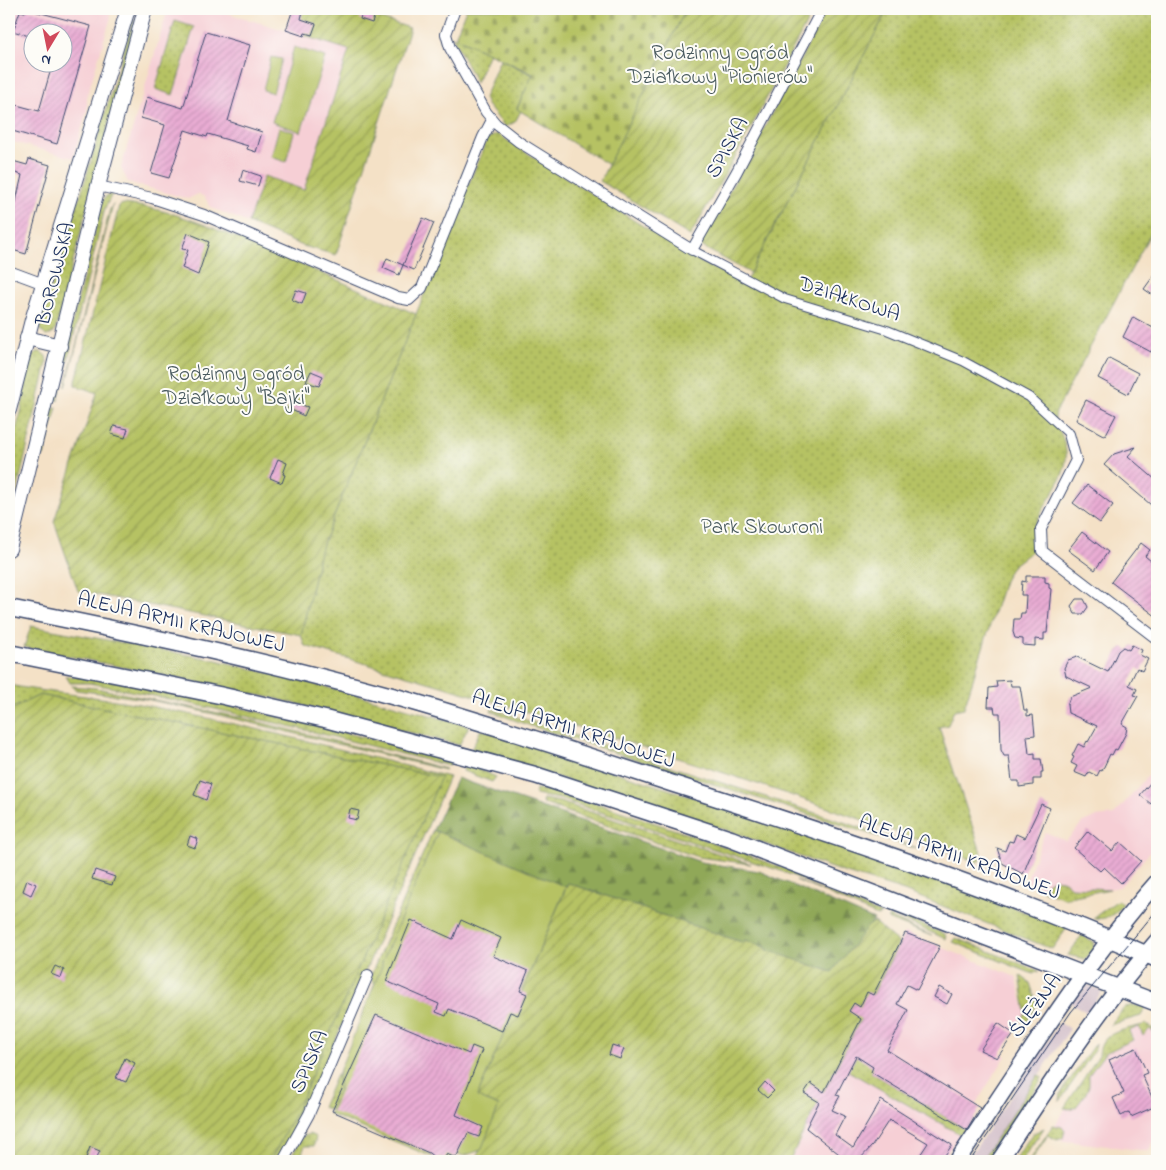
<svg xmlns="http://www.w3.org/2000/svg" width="1166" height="1170" viewBox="0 0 1166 1170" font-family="'Indie Flower',sans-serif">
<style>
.built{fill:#f6cfd5;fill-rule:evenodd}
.industrial{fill:#d1bdc8}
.grass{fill:url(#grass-dots);stroke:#687860}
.forest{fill:url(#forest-firs);stroke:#566c5c}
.cemetery{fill:url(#cemetery-stones);stroke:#687860}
.garden{fill:url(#garden-furrows);stroke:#687860}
.pitch{fill:#b6c263;stroke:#687860}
.building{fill:url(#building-hatch)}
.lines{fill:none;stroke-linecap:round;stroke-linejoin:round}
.pedestrian-casing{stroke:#3c4a6e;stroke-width:10}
.minor-casing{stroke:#3c4a6e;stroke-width:12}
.tertiary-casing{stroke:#3c4a6e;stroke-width:16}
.secondary-casing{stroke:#3c4a6e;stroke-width:18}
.primary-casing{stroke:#3c4a6e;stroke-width:19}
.pedestrian{stroke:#fff;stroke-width:8}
.minor{stroke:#fff;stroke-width:10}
.tertiary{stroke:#fff;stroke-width:14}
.secondary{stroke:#fff;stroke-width:15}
.primary{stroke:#fff;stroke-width:16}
.tram{stroke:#1b2f5e;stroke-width:1}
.labels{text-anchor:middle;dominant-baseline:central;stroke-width:4;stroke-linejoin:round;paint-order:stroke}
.park-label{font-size:21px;fill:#4a5b60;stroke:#fdfcf7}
.street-label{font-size:21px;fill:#1b2f5e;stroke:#fdfcf7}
</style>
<defs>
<pattern id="grass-dots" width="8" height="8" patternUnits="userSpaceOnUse" patternTransform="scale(1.25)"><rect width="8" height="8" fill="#b6c263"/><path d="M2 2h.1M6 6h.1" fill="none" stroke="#939e55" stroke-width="1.8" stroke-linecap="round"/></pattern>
<pattern id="forest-firs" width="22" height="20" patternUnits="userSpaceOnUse" patternTransform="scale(1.25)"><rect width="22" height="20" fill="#90a859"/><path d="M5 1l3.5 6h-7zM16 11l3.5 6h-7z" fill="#75894d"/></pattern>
<pattern id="cemetery-stones" width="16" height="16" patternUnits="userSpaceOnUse" patternTransform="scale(1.25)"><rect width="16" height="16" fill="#b6c263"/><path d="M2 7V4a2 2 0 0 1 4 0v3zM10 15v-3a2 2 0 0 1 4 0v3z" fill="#939e55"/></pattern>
<pattern id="garden-furrows" width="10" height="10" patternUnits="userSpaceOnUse" patternTransform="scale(1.25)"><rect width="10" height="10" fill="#b6c263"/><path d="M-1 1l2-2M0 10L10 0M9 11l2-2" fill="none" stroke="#939e55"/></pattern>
<pattern id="building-hatch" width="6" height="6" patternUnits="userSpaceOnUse" patternTransform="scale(1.25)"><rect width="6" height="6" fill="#e9acd3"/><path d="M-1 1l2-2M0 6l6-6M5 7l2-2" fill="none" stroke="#c794b8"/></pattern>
</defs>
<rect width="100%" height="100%" fill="#fdfcf7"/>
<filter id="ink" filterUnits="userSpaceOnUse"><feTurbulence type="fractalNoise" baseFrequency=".02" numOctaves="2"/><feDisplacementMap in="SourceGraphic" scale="10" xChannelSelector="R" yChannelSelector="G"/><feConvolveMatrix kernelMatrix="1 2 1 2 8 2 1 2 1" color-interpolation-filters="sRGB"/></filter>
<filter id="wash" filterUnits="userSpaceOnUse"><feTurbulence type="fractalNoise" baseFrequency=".0096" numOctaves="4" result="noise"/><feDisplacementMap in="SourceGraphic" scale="20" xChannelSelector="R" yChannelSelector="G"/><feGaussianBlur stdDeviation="1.12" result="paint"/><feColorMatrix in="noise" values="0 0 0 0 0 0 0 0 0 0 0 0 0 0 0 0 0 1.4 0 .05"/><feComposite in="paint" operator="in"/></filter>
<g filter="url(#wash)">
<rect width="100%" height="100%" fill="#f4e1c6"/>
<path class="built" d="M9 9H109L111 17 87 96V111L73 158 9 141ZM32 32H62V62H32Z
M168 9H213L349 49 304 191 264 176 248 223 210 207 205 197 198 194 188 199 128 182 121 168Z
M1157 765V844L1120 887 1062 897 1026 881 1045 832 1066 841 1083 822 1095 817 1114 815Z
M906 933 1016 977 1026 1013 1001 1053 1006 1056 975 1105 980 1108 967 1130 952 1145 941 1161H790Z
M1139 1027 1146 1034 1150 1029 1157 1034V1137L1148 1151 1057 1140 1049 1135 1065 1109H1069L1089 1086V1075L1105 1053 1133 1040 1129 1031Z"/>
<path class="industrial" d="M1088 985 1102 991 1088 1013 1071 1003Z
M1060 1023 1070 1029 981 1161H967Z"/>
<path class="grass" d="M888 9H1157V221L1056 412 1054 422C1084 465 1051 488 1035 526 1033 533 1033 543 1033 550L1012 566 1004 581 964 708 954 710 948 725 939 727 983 858 977 862C758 778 530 712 305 646L301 635 320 551 487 139 497 134 700 262 745 283Z
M133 19 135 21 57 324 54 333 46 336 40 330V322L87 174Z
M175 21 194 27 173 95 155 89Z
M452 36 489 53 476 83Z
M500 59 533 75 517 108 521 111 515 122 505 127 487 105 484 98Z
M112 194 105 208 58 401 54 397 102 202 106 196Z
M113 204 66 386 110 209Z
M36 352H41L46 356 47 363 9 525V455L21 412 30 359Z
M57 407 44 456 40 458 52 408Z
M31 626 216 660 354 694 469 726 459 745 277 699 24 647Z
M66 676C116 677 166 691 215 702 295 720 373 739 452 760L449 766C329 735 210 706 89 683H70Z
M9 685C54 694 100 696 144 705 247 725 348 751 449 777L310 1099 278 1161H270L295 1114 440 777 40 695 9 710Z
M71 686 96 688 243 718 446 769 445 770 223 716 146 699 76 690Z
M492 709 890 837 917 849 522 723 491 711Z
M481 729 877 856 1067 928 1052 949 904 891 840 871 732 832 471 750Z
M465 763 496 777 492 782 463 771Z
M536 789 563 792C670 828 776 862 880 907L882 911 778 870 560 799 535 795Z
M543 799 560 802 751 864 698 857 547 805 542 803Z
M1157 820V846L1153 843V829Z
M433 830 566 887 375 985 370 977Z
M1054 879 1063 880 1071 887 1110 889 1064 898 1043 890 1048 882Z
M796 880 881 914 877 916Z
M1118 900 1123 904C1116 914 1106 921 1093 918Z
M896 914 945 934 946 939 892 915Z
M889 917 932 936 887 919Z
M1082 935 1093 942 1094 949 1085 959 1068 955Z
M956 938 1039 971 1033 974 953 942Z
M1020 975 1030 983 1037 1004 1027 1023 1021 1020 1026 1013Z
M1134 1005 1146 1007 1141 1016 1110 1025 1125 1007Z
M1146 1024 1157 1031V1034L1150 1029 1143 1036 1139 1027 1129 1031 1133 1040 1105 1053 1089 1075V1086L1085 1095 1076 1107 1069 1109 1064 1108 1099 1055C1100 1030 1127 1030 1146 1024Z
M1095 1043 1094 1051 1060 1101 1061 1093Z
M857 1054 875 1064 871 1072 967 1130 963 1136 848 1071Z
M336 1075H338L339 1090 331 1110 322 1107Z
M1038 1075 1042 1077 1040 1082 991 1161H981Z
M1053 1125 1062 1127 1065 1131 1063 1138 1057 1140 1048 1135 1031 1161H1029Z
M1044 1128 1021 1161H1014L1032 1134Z
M309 1134 316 1137 314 1146H305L299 1161H289L302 1137Z"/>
<path class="forest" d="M457 778 701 862 759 871 874 920 832 972 766 950 767 948 745 940 744 943 568 883 566 887 433 830Z"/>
<path class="cemetery" d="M466 9H686L609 165 517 109 533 74 455 37Z"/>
<path class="garden" d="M297 9H350L410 28 336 255 303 246 248 223 264 176 304 190 349 50 304 36 308 24 300 21 303 11Z
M686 9H814L744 141 690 236 600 181Z
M827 9H888L750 273 699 245 751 153Z
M123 204C167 208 206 225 247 242 304 265 360 290 416 314L320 551 301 635 78 591 54 521 97 393 75 385 119 206Z
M40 695 441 777 295 1114 270 1161H9V710Z
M568 883 744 943 745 940 767 948V950L832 972 867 927 874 922 899 943 789 1161H479L478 1153 481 1149 477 1097Z"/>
<path class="pitch" d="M294 47 325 57 301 132 272 122Z
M271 57 282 59 273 93 263 90Z
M279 127 294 132 286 162 271 157Z
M438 832 566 887 477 1097 499 1106 481 1150 464 1156 458 1154 449 1161H442L329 1114 339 1090 338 1077 340 1069 382 966V962Z"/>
<g id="blocks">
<path class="building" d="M26 9 91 26 57 144 9 130V103L39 111 53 62H62V32H32V37L13 31 20 11 25 12Z
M293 9 303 11 301 19 316 24 312 35 305 33 304 36 286 30Z
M363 9H377L372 23 360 19Z
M206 32 250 45 228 121 262 132 256 152 247 149 248 146 208 134 207 137 185 130 169 178 151 173 165 125 141 118 147 97 183 108Z
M29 159 50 165 26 254 9 249V232L22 175 9 171V160L27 165Z
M243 170 261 176 258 186 240 181Z
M423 218 434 223 414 270 403 265Z
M188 233 209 242 198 275 182 268 188 250 182 249Z
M387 258 403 265 399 275 383 268Z
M1157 271V298L1144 289Z
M296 290 306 293 302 304 292 300Z
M1133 317 1157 330V340L1151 352 1123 337Z
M1109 358 1138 373 1128 394 1098 378Z
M311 371 323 376 319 386 306 382Z
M283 399 308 407 304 416 281 405Z
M1086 400 1116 415 1105 436 1076 420Z
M114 426 128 429 125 438 111 434Z
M1136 447 1128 456 1157 481V510L1104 465 1114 454Z
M278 459 287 463 283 474 285 475 282 483 270 478Z
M1087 485 1113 505 1100 523 1073 503Z
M1082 532 1108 552 1095 570 1068 550Z
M1141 543 1150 550 1145 556 1157 566V617L1111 582Z
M1026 576H1045V582L1049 583V588L1051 589 1047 633H1044V640L1035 639V646L1023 645V639L1015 638 1013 632 1014 619H1020L1021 613H1025L1026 595H1021L1022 581 1026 582Z
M1076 599H1084L1088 607 1083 614H1075L1071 606Z
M1132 645 1142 650 1140 655 1148 659 1142 671 1137 668 1129 685 1137 689 1134 695 1138 696 1122 724 1127 727 1126 733 1117 750 1115 749 1112 755 1110 754 1102 771 1100 770 1097 776 1089 772 1086 777 1074 772 1077 766 1071 763 1074 757 1072 756 1078 744 1084 747 1087 741 1088 742 1097 726 1068 713 1067 705 1070 697 1092 688 1066 676 1064 668 1068 660 1077 657 1108 672 1118 651 1123 647 1129 650Z
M1010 680 1011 686H1020L1024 710H1027V716L1033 715 1035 735 1027 736 1029 754 1035 753V759H1041L1043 772H1041V779H1033V785L1019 787V781H1012L1009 756H1004L1001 750 1000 713H995L994 707H988L989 688 997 687 996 681Z
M1157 775V796L1151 804 1140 795Z
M200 780 211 784 206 800 194 795Z
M1041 804 1050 808 1023 874 1002 863 997 848 1005 851 1009 841 1013 842 1016 834 1025 838Z
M350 809 359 811 357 820 348 818Z
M1088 831 1112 851 1120 842 1141 861 1121 883 1104 867 1100 871 1074 848Z
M190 836 198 839 195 848 187 845Z
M95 870 115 877 112 885 92 879Z
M27 880 36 884 31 895 23 891Z
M411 920 453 939 461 920 501 938 493 956 528 971 520 991 527 994 518 1015 510 1012 502 1031 449 1009 446 1016 436 1012 439 1004 386 981Z
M905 933 940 946 917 990 907 985 897 1004 908 1010 887 1050 980 1108 967 1130 871 1072 873 1067 856 1056 836 1095 840 1096 832 1110 845 1116 835 1135 853 1148 881 1100 952 1145 941 1161H916L928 1143 889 1120 872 1146 858 1161H839L843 1157 806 1128 819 1102 804 1093 811 1083 824 1092 861 1019 849 1011 854 1003 860 1007 867 992 873 995Z
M55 966 64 970 61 978 51 974Z
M939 987 952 994 947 1004 934 997Z
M376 1015 469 1054 472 1046 482 1050 456 1115 483 1127 479 1137 468 1133 457 1156 453 1157 447 1154 444 1159 440 1157 436 1159 429 1153 332 1111Z
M998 1023 1014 1034 997 1058 980 1050Z
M612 1045 624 1049 620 1059 609 1055Z
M1136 1048 1147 1073 1142 1075 1156 1106 1131 1117 1129 1112 1121 1116 1113 1098 1124 1093 1109 1060Z
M125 1058 135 1063 126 1082 116 1078Z
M765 1082 774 1091 767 1098 758 1090Z
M90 1147 100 1151 95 1161 86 1158Z"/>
</g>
</g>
<g filter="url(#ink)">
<use href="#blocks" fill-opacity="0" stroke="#3c4a6e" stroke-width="1"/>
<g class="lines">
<g class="pedestrian-casing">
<path id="pedestrian" d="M692 250 785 299 887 330 963 361 1029 397 1069 434"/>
</g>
<g class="minor-casing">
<path id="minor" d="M455 9 446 34 450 48 486 112 496 124 519 142 692 250 737 171 822 9
M98 186 152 198 204 215 398 298 409 300 422 288 483 137 492 120
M9 271 44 284
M1069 434 1076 460 1041 529 1042 551 1157 639
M283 1161 309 1114 368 975"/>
</g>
<g class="tertiary-casing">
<path id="tertiary" d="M27 338 60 346
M9 410 32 320 128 9
M9 549 98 186 145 9"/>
</g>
<g class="secondary-casing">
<path id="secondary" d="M957 1161C1021 1066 1081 968 1157 882
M999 1161C1049 1086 1098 1009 1157 941"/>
</g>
<g class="primary-casing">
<path id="primary" d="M9 608C137 633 265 661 392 696 489 723 584 755 680 786 842 838 1002 891 1157 959
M9 653 219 695 325 719 535 775 731 839 1157 1003"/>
</g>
<use href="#pedestrian" class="pedestrian"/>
<use href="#minor" class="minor"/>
<use href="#tertiary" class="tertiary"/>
<use href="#secondary" class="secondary"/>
<use href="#primary" class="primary"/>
<path class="tram" d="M970 1161 1071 1012 1157 910"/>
</g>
</g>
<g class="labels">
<g class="park-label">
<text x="720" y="54">Rodzinny Ogród<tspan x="720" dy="24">Działkowy "Pionierów"</tspan></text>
<text x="236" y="375">Rodzinny Ogród<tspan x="236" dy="24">Działkowy "Bajki"</tspan></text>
<text x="762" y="528">Park Skowroni</text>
</g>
<g class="street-label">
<text transform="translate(728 148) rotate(-61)">SPISKA</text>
<text transform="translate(56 274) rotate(-76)">BOROWSKA</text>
<text transform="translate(849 300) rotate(18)">DZIAŁKOWA</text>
<text transform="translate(181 623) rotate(13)">ALEJA ARMII KRAJOWEJ</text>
<text transform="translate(573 730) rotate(18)">ALEJA ARMII KRAJOWEJ</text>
<text transform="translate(959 858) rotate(20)">ALEJA ARMII KRAJOWEJ</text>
<text transform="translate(1036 1006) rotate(-54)">ŚLĘŻNA</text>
<text transform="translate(310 1062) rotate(-67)">SPISKA</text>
</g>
</g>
<rect width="1166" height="1170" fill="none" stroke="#fdfcf7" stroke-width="30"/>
<g transform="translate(48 48) rotate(190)"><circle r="24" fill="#fdfcf7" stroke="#a3aaba"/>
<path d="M0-4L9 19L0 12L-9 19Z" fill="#d1495b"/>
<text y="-8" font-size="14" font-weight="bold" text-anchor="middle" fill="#1b2f5e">N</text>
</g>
</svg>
